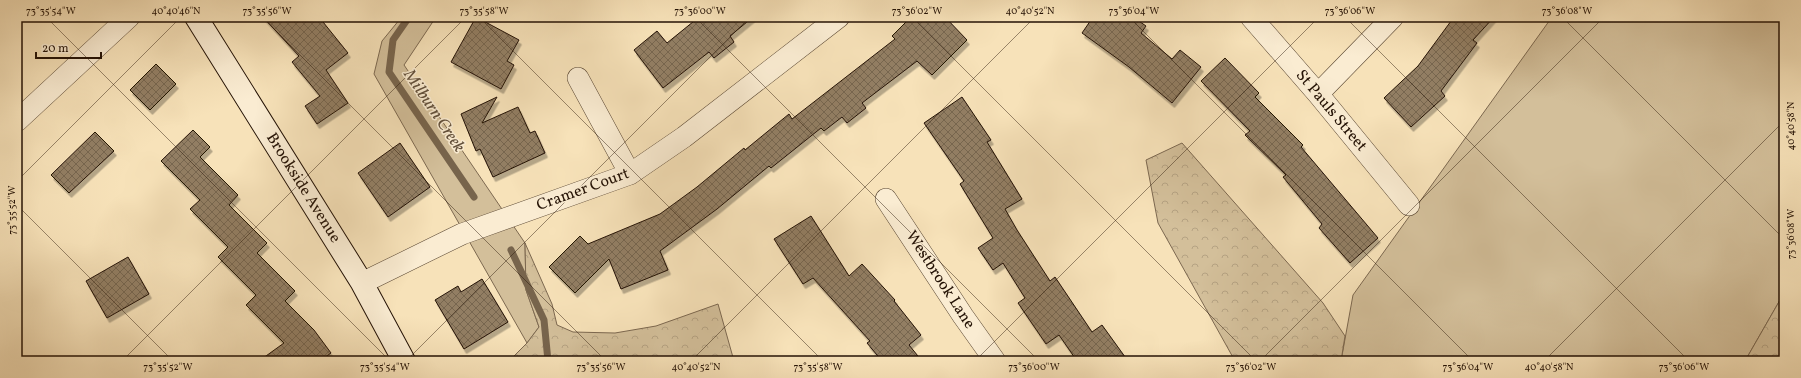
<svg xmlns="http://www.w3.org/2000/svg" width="1801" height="378" viewBox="0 0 1801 378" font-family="Vollkorn,serif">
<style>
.grass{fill:#d3bf9a;stroke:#7c6850}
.forest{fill:url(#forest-crowns);stroke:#7c6850}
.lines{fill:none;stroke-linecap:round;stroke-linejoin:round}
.stream{stroke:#77644c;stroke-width:7}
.building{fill:url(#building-cross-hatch);stroke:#241205;filter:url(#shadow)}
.street-casing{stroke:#594632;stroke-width:22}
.secondary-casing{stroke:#241205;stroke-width:24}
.street{stroke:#faecd2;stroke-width:21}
.secondary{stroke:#faecd2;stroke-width:22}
.ticks{fill:none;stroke:#241205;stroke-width:1;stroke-opacity:0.45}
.labels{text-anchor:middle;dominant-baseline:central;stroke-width:3;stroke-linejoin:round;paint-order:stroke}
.street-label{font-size:16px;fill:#241205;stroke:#faecd2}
.water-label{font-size:17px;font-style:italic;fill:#63503b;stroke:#faecd2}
.neatline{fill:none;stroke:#241205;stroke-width:1.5}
.ticks-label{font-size:10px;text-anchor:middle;fill:#241205}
</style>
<defs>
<pattern id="forest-crowns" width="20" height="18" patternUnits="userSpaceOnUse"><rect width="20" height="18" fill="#d3bf9a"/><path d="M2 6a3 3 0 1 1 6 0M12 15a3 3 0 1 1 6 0" fill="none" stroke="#b5a383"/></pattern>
<pattern id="building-cross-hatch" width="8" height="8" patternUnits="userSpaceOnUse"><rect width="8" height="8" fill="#927e63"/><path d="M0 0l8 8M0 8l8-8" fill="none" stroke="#776650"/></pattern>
<filter id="shadow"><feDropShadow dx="2.5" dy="4.5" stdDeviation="0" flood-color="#0004"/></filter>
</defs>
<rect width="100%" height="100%" fill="#f7e2b9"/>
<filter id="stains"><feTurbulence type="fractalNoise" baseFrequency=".005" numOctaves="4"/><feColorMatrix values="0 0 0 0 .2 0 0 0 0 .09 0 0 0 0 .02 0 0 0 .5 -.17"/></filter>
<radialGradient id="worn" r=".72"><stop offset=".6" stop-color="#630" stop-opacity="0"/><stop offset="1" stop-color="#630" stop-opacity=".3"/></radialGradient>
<path class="grass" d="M399 17H436L404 65 525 243 526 290 539 327 527 343 374 74 382 41 400 19Z
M1552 17H1784V293L1745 361H1341L1353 295Z"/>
<path class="forest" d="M1182 143 1323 303 1345 336 1341 361H1235L1158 223 1146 160Z
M525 243 552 304 557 325 573 332 615 333 656 326 718 304 734 361H509L527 343 539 327 526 290Z
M1784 293V361H1745Z"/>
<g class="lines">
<path class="stream" d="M409 17 393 40 389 72 474 197
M511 250 544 320 548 361"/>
</g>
<path class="building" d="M263 17H319L348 53 326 70 348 103 317 124 305 106 320 96 292 62 299 56Z
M476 17 519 40 507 61 514 65 501 89 451 62Z
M699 17H753L730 36 734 42 714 58 709 52 663 88 634 50 657 31 667 43Z
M911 17H945L967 40 932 75 917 61 862 103 866 108 847 123 842 117 824 131 821 128 771 168 769 166 717 209 660 251 668 270 621 289 609 259 575 293 549 267 580 236 588 244 660 214 697 187 744 148 745 150 789 114 792 119 895 39 892 36Z
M1093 17H1133L1146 26 1141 33 1172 59 1180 50 1201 67 1172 103 1129 67 1082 33Z
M1454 17H1494L1473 40 1477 43 1441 91 1445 96 1411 127 1384 98 1418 66Z
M1225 58 1259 93 1255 97 1303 145 1301 147 1378 238 1350 263 1319 228 1322 224 1283 177 1286 175 1245 135 1250 131 1201 81Z
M156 64 176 84 150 110 130 90Z
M497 97 482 123 518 107 530 133 535 131 545 153 493 177 480 149 476 151 461 114Z
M962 97 991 140 987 142 1022 199 1005 209 1017 230 1050 281 1055 277 1092 332 1102 325 1128 361H1077L1059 335 1046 344 1018 303 1025 298 1003 263 993 270 978 248 993 238 960 184 964 181 924 123Z
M193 130 210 147 200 157 238 195 229 205 267 243 257 253 295 291 285 301 314 330 331 353 320 361H259L284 343 246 305 256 295 218 257 228 247 190 209 200 200 161 161Z
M95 132 114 151 69 193 51 175Z
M400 143 430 187 388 217 358 173Z
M811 216 849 276 862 264 895 300 894 301 921 335 909 345 922 361H882L867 343 870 341 813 278 803 284 774 239Z
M128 257 149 294 107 318 86 281Z
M482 279 508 322 464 349 435 300 458 286 461 292Z"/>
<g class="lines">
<g class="street-casing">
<path id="street" d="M1251 17 1318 94 1409 205
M578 78 630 174
M1318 94 1393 17
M17 121 129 17
M886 199 963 316 995 361
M362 283 462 234 630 174 684 137 839 17"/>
</g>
<g class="secondary-casing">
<path id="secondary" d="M196 17 362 283 404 361"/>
</g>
<use href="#street" class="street"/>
<use href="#secondary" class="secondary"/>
</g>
<path class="ticks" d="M46 17 390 361M262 17 606 361M479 17 823 361M695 17 1039 361M912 17 1256 361M1129 17 1473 361M1345 17 1689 361M1562 17 1784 239M1778 17 1784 23M17 181 181 17M17 205 173 361M122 361 466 17M406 361 750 17M691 361 1035 17M975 361 1319 17M1260 361 1604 17M1544 361 1784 121"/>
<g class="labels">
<g class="street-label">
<text transform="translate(1331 111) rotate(50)">St Pauls Street</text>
<text transform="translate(303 188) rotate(58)">Brookside Avenue</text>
<text transform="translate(583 190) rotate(-20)">Cramer Court</text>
<text transform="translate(940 280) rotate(57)">Westbrook Lane</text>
</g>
<g class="water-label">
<text transform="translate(434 111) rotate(56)">Milburn Creek</text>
</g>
</g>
<rect width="1801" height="378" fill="none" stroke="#f7e2b9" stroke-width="44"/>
<path d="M36 52v6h65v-6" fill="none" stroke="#241205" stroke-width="2"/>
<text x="42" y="52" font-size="12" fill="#241205" stroke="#faecd2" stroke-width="3" paint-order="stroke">20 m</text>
<rect x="22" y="22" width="1757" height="334" class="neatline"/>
<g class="ticks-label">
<text x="51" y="14">73°35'54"W</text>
<text x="176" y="14">40°40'46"N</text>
<text x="267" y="14">73°35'56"W</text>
<text x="484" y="14">73°35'58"W</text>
<text x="700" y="14">73°36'00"W</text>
<text x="917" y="14">73°36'02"W</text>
<text x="1030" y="14">40°40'52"N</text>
<text x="1134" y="14">73°36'04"W</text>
<text x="1350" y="14">73°36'06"W</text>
<text x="1567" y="14">73°36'08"W</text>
<text transform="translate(1790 126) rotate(-90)" y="4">40°40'58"N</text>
<text transform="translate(11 210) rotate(-90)" y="4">73°35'52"W</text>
<text transform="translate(1790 234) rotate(-90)" y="4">73°36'08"W</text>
<text x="168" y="370">73°35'52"W</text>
<text x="385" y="370">73°35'54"W</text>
<text x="601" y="370">73°35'56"W</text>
<text x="696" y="370">40°40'52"N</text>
<text x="818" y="370">73°35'58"W</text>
<text x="1034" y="370">73°36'00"W</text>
<text x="1251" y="370">73°36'02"W</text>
<text x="1468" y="370">73°36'04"W</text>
<text x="1549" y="370">40°40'58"N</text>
<text x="1684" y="370">73°36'06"W</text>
</g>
<rect width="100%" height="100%" filter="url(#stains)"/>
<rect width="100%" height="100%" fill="url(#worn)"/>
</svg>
